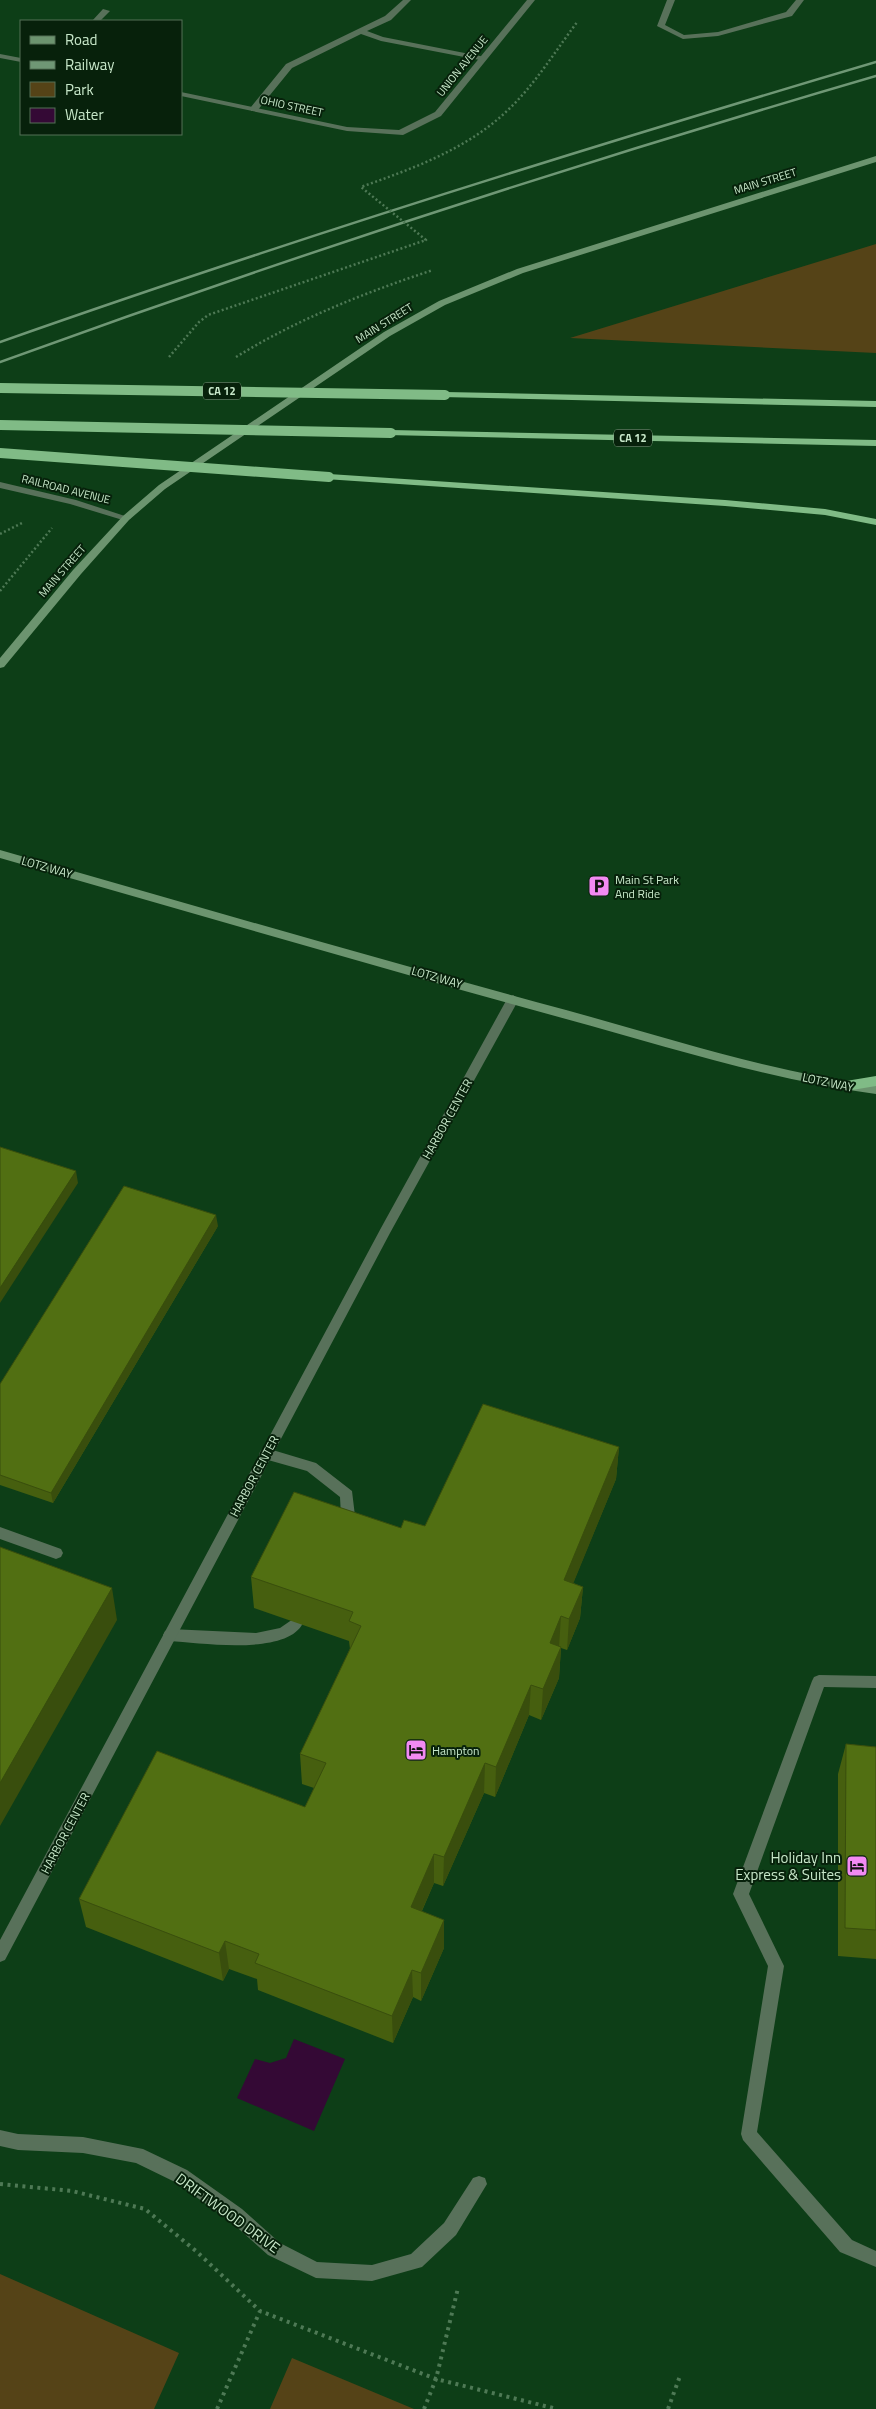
<svg xmlns="http://www.w3.org/2000/svg" width="876" height="2409" viewBox="0 0 876 2409" font-family="'Titillium Web',sans-serif">
<style>
.green{fill:#554317}
.water{fill:#340935}
.lines{fill:none;stroke-linecap:round;stroke-linejoin:round}
.path-far1{stroke:#4e7955;stroke-width:2.5;stroke-dasharray:2 2.5;stroke-linecap:butt}
.path{stroke:#4e7955;stroke-width:4;stroke-dasharray:3 4.5;stroke-linecap:butt}
.service{fill:#58715a;fill-rule:evenodd}
.minor{fill:#58715a;fill-rule:evenodd}
.secondary{fill:#6c946f;fill-rule:evenodd}
.trunk{fill:#80bb86;fill-rule:evenodd}
.rail{stroke:#6f9775;stroke-width:2.5}
.path-bridge{stroke:#4e7955;stroke-width:2.5;stroke-dasharray:2 2.5;stroke-linecap:butt}
.trunk-bridge{stroke:#80bb86;stroke-width:10}
.wall{fill:#465f0f}
.shaded-wall{fill:#394e0d}
.building{fill:#516f12;stroke:#394e0d}
.labels{text-anchor:middle;dominant-baseline:central;stroke-width:4;stroke-linejoin:round;paint-order:stroke}
.far-street-label{font-size:11px;fill:#c7e7c9;stroke:#07210b}
.shield{fill:#07210b;stroke:#8dac90;stroke-width:1}
.shield-label{font-size:11px;font-weight:bold;fill:#c7e7c9}
.street-label{font-size:12px;fill:#c7e7c9;stroke:#07210b}
.poi-label{font-size:12px;fill:#c7e7c9;stroke:#07210b;text-anchor:start}
.near-poi-label{font-size:15px;fill:#c7e7c9;stroke:#07210b;text-anchor:end}
.near-street-label{font-size:15px;fill:#c7e7c9;stroke:#07210b}
</style>
<rect width="100%" height="100%" fill="#0d3e17"/>
<path class="green" d="M876 244V353L570 338Z
M0 2274 179 2353 154 2409H0Z
M292 2358 414 2409H270Z"/>
<path class="water" d="M294 2039 345 2059 314 2131 237 2098 255 2059 270 2063 286 2058Z"/>
<g class="lines">
<path class="path-far1" d="M236 357C298 319 364 293 433 270
M0 534 22 523
M0 591 52 528"/>
<path class="path" d="M0 2184 72 2191 145 2209 196 2251 260 2311 436 2379 557 2409
M217 2409 260 2311
M424 2409 436 2379 458 2288
M668 2409 680 2376"/>
<path class="service" d="M403 0H411L391 20 367 31 383 37 485 57V61L381 41 361 34 292 68 257 111H251V107L286 64 385 16Z
M667 0H675L665 25 684 35 718 32 786 12 796 0H804L792 16 718 36 683 39 657 26Z
M103 9 110 11 100 21H92Z
M0 482 76 500 131 518 126 521 70 504 0 488Z
M266 1448 316 1463 352 1491 355 1516 348 1531 343 1533 338 1531 336 1527 341 1516 340 1497 307 1471 261 1458 259 1454 261 1450Z
M0 1527 61 1549 63 1553 61 1557 56 1559 0 1539Z
M296 1617 301 1619 303 1623C287 1656 201 1643 170 1641L165 1639 163 1635 165 1631 170 1629 256 1633 280 1628Z
M819 1675 876 1676V1688L824 1687 749 1894 784 1966 757 2132 852 2240 876 2251V2267L840 2252 743 2140 741 2134 768 1966 733 1894 812 1681 814 1677Z"/>
<path class="minor" d="M527 0H535L441 116 403 135 347 131 181 96V92L347 127 399 130 435 112Z
M0 54 21 58V62L0 58Z
M513 995 519 999 390 1233 5 1960 0 1962V1940L381 1228 507 999Z
M0 2130 18 2134 83 2137 143 2149 187 2170 242 2209 280 2243 317 2262 372 2265 411 2254 444 2223 473 2178 479 2176 485 2178 487 2184 456 2235 422 2267 372 2281 316 2278 268 2255 230 2221 175 2182 136 2163 83 2153 18 2150 0 2146Z"/>
<path class="secondary" d="M876 156V162L523 273 445 305 390 336 165 489 129 520 81 574 4 667 0 668V658L73 570 123 516 159 485 384 332 439 301 517 269Z
M0 850C189 904 377 959 566 1010 668 1038 771 1072 876 1086V1094C771 1080 668 1047 566 1019 377 967 189 912 0 858Z"/>
<path class="trunk" d="M445 392 876 401V407L441 397V393Z
M391 430 876 440V446L387 435 386 433Z
M329 474 725 500 825 509 876 519V525L825 515 725 506 325 479V475Z
M876 1076V1086L846 1091 839 1086 846 1081Z"/>
<path class="rail" d="M0 342C289 240 582 149 876 62
M0 362C289 257 581 162 876 76"/>
<path class="path-bridge" d="M169 357 199 322 208 315 426 240 361 187C414 168 468 149 509 109 536 83 556 50 578 21"/>
<path class="trunk-bridge" d="M0 388 445 395
M0 425 391 433
M0 453 329 477"/>
</g>
<path class="wall" d="M218 1226 53 1503 0 1485V1384Z
M619 1447 616 1479 573 1583 583 1587 580 1618 567 1650 561 1648 559 1678 541 1720 529 1715 495 1797 484 1793 443 1886 434 1883 422 1911 444 1948 421 2001 413 1997 393 2043 258 1990 257 1979 229 1969 223 1981 86 1927 79 1899 305 1807 314 1788 302 1784 300 1754 350 1649 349 1641 254 1608 251 1577 401 1528 425 1526Z
M846 1744 876 1747V1959L838 1956V1774Z"/>
<path class="shaded-wall" d="M76 1171 78 1183 0 1303V1288Z
M216 1215 218 1226 53 1503 51 1493Z
M619 1447 616 1479 562 1611 564 1580Z
M583 1587 580 1618 567 1650 569 1619Z
M112 1588 117 1620 0 1826V1783Z
M561 1616 559 1647 550 1643Z
M561 1647 559 1678 541 1720 543 1689Z
M531 1685 529 1715 495 1797 496 1767Z
M485 1763 484 1793 443 1886 444 1857Z
M434 1854V1883L411 1935V1907Z
M444 1920V1948L421 2001V1973Z
M225 1941 229 1969 223 1981 219 1953Z
M412 1970 413 1997 393 2043 392 2016Z"/>
<path class="building" d="M0 1147 76 1171 0 1288Z
M124 1186 216 1215 51 1493 0 1475V1384Z
M483 1404 619 1447 564 1580 583 1587 569 1619 561 1616 550 1643 561 1647 543 1689 531 1685 496 1767 485 1763 444 1857 434 1854 411 1907 444 1920 421 1973 412 1970 392 2016 255 1963 259 1954 225 1941 219 1953 79 1899 157 1751 305 1807 326 1763 300 1754 361 1626 349 1621 353 1612 251 1577 294 1492 401 1528 404 1520 425 1526Z
M0 1547 112 1588 0 1783Z
M846 1744 876 1747V1930L845 1928Z"/>
<defs>
<g id="parking-square" transform="scale(1.125)"><rect x="-9" y="-9" width="18" height="18" rx="4" fill="#f28af3" stroke="#07210b"/><path d="M-3.5-5.5H1a3.5 3.5 0 0 1 0 7H-1V5.5H-3.5ZM-1-3.4V-.6H.8a1.4 1.4 0 0 0 0-2.8Z" fill="#111"/></g>
<g id="hotel-square" transform="scale(1.125)"><rect x="-9" y="-9" width="18" height="18" rx="4" fill="#f28af3" stroke="#07210b"/><path d="M-6-4.5h1.5V1H6V5H4.5V3h-9V5H-6ZM-4 0a1.8 1.8 0 1 1 3.6 0ZM.5 0V-2.5h3Q6-2.5 6 0Z" fill="#111"/></g>
</defs>
<g fill-rule="evenodd">
<use href="#parking-square" x="599" y="886"/>
<use href="#hotel-square" x="416" y="1750"/>
<use href="#hotel-square" x="857" y="1866"/>
</g>
<g class="labels">
<g class="far-street-label">
<text transform="translate(462 66) rotate(-51)">UNION AVENUE</text>
<text transform="translate(292 106) rotate(12)">OHIO STREET</text>
<text transform="translate(765 181) rotate(-17)">MAIN STREET</text>
<text transform="translate(384 323) rotate(-32)">MAIN STREET</text>
<text transform="translate(66 489) rotate(14)">RAILROAD AVENUE</text>
<text transform="translate(62 571) rotate(-49)">MAIN STREET</text>
</g>
<g class="shield">
<rect x="203" y="382.5" width="38" height="17" rx="4"/>
<rect x="614" y="429.5" width="38" height="17" rx="4"/>
</g>
<g class="shield-label">
<text x="222" y="391">CA 12</text>
<text x="633" y="438">CA 12</text>
</g>
<g class="street-label">
<text transform="translate(47 867) rotate(16)">LOTZ WAY</text>
<text transform="translate(437 977) rotate(16)">LOTZ WAY</text>
<text transform="translate(828 1082) rotate(12)">LOTZ WAY</text>
<text transform="translate(447 1119) rotate(-61)">HARBOR CENTER</text>
<text transform="translate(254 1476) rotate(-62)">HARBOR CENTER</text>
<text transform="translate(65 1833) rotate(-62)">HARBOR CENTER</text>
</g>
<g class="poi-label">
<text x="615" y="879">Main St Park<tspan x="615" dy="14">And Ride</tspan></text>
<text x="432" y="1750">Hampton</text>
</g>
<g class="near-poi-label">
<text x="841" y="1857">Holiday Inn<tspan x="841" dy="17">Express &amp; Suites</tspan></text>
</g>
<g class="near-street-label">
<text transform="translate(228 2213) rotate(36)">DRIFTWOOD DRIVE</text>
</g>
</g>
<rect x="20" y="20" width="162" height="115" fill="#07210b" stroke="#547057"/>
<rect x="30" y="36" width="25" height="8" fill="#6c946f" stroke="#547057"/>
<text x="65" y="45" font-size="15" fill="#c7e7c9">Road</text>
<rect x="30" y="61" width="25" height="8" fill="#6f9775" stroke="#547057"/>
<text x="65" y="70" font-size="15" fill="#c7e7c9">Railway</text>
<rect x="30" y="82" width="25" height="15" fill="#554317" stroke="#547057"/>
<text x="65" y="95" font-size="15" fill="#c7e7c9">Park</text>
<rect x="30" y="108" width="25" height="15" fill="#340935" stroke="#547057"/>
<text x="65" y="120" font-size="15" fill="#c7e7c9">Water</text>
</svg>
